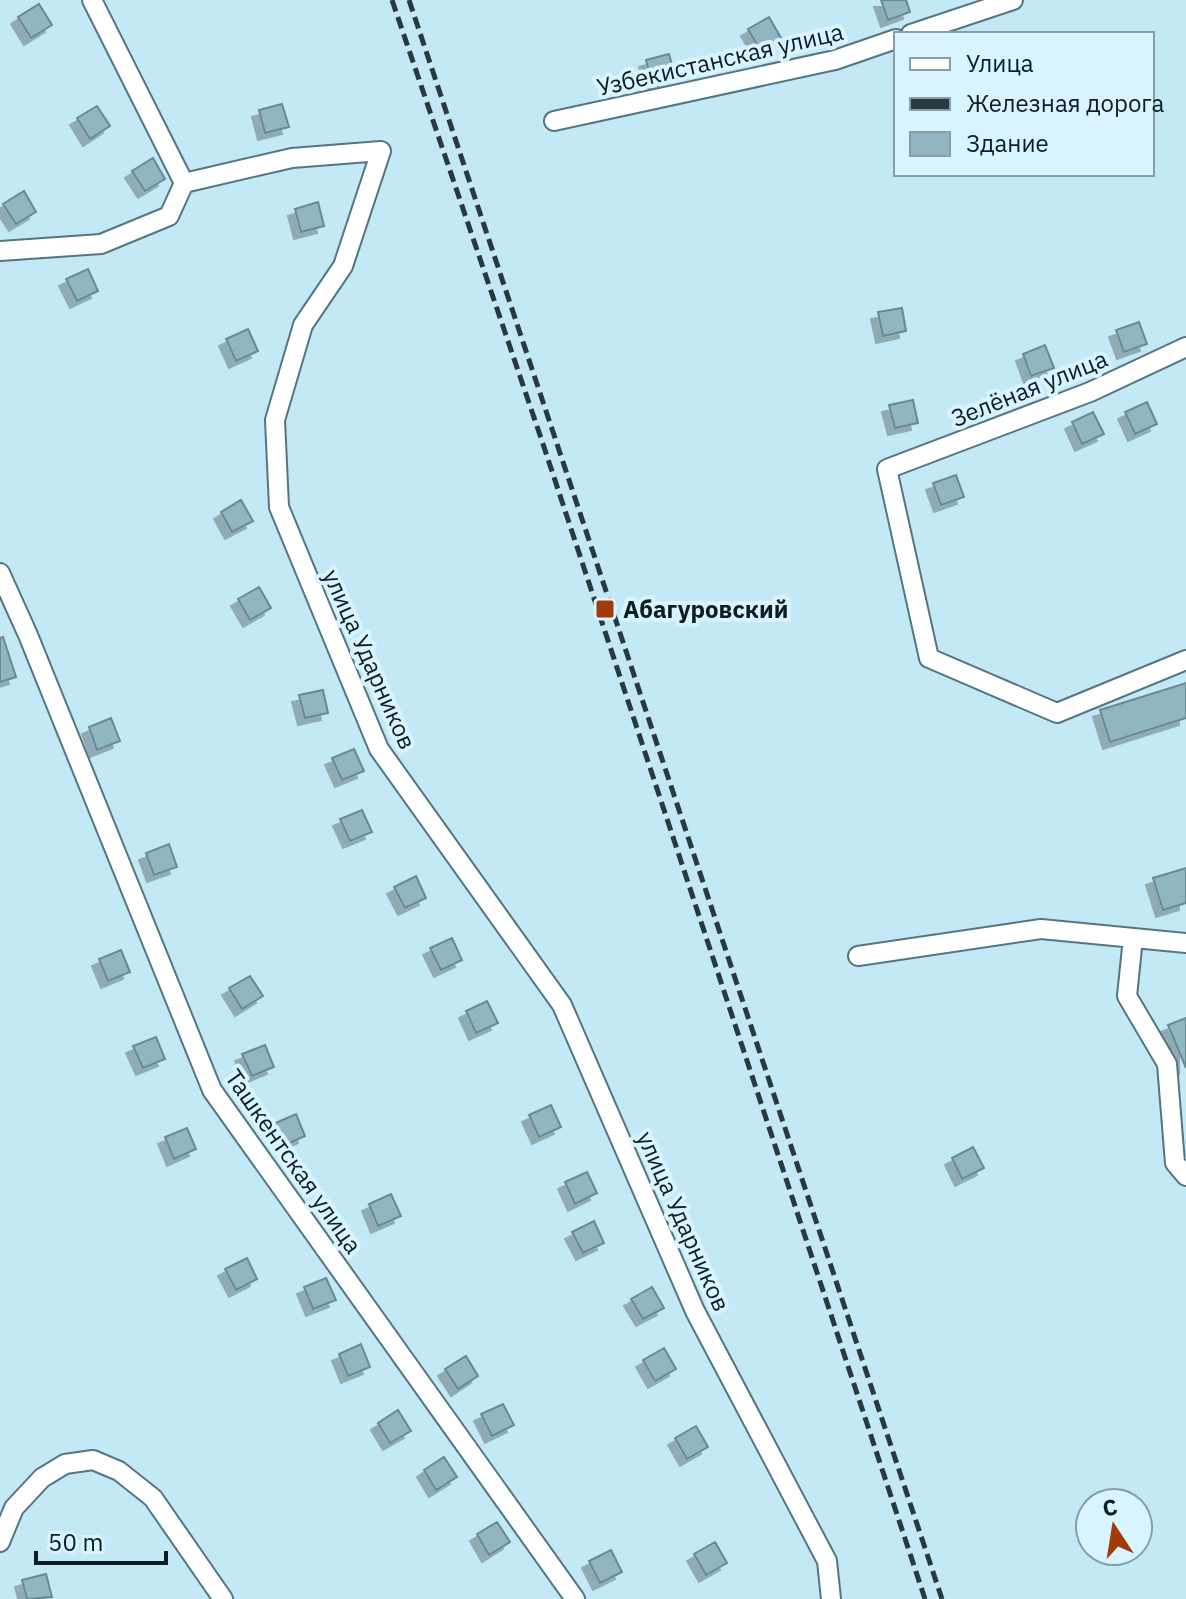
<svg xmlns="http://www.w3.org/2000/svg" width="1186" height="1599" viewBox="0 0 1186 1599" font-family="'IBM Plex Sans',sans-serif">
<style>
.building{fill:#92b5c2;stroke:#688995;stroke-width:2;filter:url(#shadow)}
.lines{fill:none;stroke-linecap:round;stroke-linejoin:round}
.minor-casing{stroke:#547681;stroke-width:22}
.minor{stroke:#fff;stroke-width:18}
.rail{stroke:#28393f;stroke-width:5;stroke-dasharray:12 6;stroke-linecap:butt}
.poi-dot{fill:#a03c07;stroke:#d7f4ff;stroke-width:3}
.labels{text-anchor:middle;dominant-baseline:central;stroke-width:8;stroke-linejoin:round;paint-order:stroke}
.street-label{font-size:24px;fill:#0f1d22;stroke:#d7f4ff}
.poi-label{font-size:24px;font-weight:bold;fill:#0f1d22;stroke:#d7f4ff;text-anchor:start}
</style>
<defs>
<filter id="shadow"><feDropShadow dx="-7" dy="7" stdDeviation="0" flood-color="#0004"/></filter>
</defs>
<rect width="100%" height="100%" fill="#c4e9f6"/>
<path class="building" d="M881 0H906L910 12 888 20Z
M39 4 52 25 31 38 18 17Z
M769 17 781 38 760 50 748 29Z
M669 54 675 76 652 83 646 60Z
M282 104 289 127 265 133 259 110Z
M97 106 110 126 90 139 77 118Z
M153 158 165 179 145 191 132 171Z
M24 191 36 212 16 224 3 204Z
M318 202 324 226 301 232 295 209Z
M88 269 98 291 77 301 66 279Z
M902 308 906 331 883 336 878 312Z
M1139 322 1147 344 1124 352 1116 330Z
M248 329 258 351 236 361 226 339Z
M1045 345 1054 368 1031 376 1023 354Z
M913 400 918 423 895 428 889 405Z
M1147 402 1157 424 1135 434 1125 412Z
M1093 412 1104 434 1082 444 1072 422Z
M956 475 964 497 941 505 933 483Z
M241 500 253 521 232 532 221 512Z
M259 587 271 608 250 620 238 599Z
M3 637 16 677 0 682V638Z
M1186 683V718L1110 742 1100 710Z
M323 690 328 713 305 718 299 695Z
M111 718 120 741 97 750 89 727Z
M354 749 364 771 342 780 332 758Z
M362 810 372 832 350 841 340 819Z
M169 844 177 867 154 875 146 853Z
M1186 868V903L1163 910 1153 878Z
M416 876 426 898 405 908 394 887Z
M452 938 462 960 441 970 430 948Z
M121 950 130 972 108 981 99 959Z
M250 976 263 996 242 1009 229 988Z
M487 1001 498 1023 476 1033 466 1011Z
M1186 1018V1068L1168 1025Z
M156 1037 165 1059 143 1068 133 1046Z
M265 1045 274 1067 252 1076 242 1054Z
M551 1105 561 1127 539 1137 529 1115Z
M296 1114 305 1136 283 1146 273 1124Z
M187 1128 196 1149 174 1159 165 1137Z
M973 1147 984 1168 962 1179 952 1158Z
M587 1172 597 1193 575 1204 565 1182Z
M391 1194 401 1216 378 1226 369 1204Z
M594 1221 604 1243 583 1253 572 1232Z
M247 1258 257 1279 236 1290 225 1269Z
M326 1278 336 1300 313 1309 304 1287Z
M652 1287 664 1308 643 1319 631 1299Z
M361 1344 370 1367 348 1376 339 1354Z
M664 1348 676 1369 655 1381 643 1360Z
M466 1356 478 1376 458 1389 445 1369Z
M503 1404 514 1425 492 1436 481 1414Z
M398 1410 411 1431 390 1443 378 1423Z
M696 1426 708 1447 687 1459 675 1438Z
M444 1457 457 1477 436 1490 424 1470Z
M497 1522 510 1542 489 1555 477 1534Z
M715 1542 727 1563 706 1575 694 1554Z
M611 1550 622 1572 600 1583 589 1561Z
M46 1574 52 1597 27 1599 22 1580Z"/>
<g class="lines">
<g class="minor-casing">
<path id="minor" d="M92 0 184 183 292 158 381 151 343 266 303 325 275 420 279 507 379 749 562 1005 695 1311 827 1561 831 1599
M911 34 1013 0
M554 121 835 60 896 39
M0 251 101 244 169 216 184 183
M1186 347 1090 392 887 469 929 658 1057 713 1186 660
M0 573 28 635 212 1090 575 1599
M1133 938 1127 996 1167 1064 1175 1163 1186 1176
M858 956 1041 929 1186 943
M0 1542 14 1508 42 1478 65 1464 93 1460 119 1471 153 1498 223 1599"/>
</g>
<use href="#minor" class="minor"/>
<path class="rail" d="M392 0 543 444 925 1599
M409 0 942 1599"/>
</g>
<rect class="poi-dot" x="595" y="599" width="20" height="20" rx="4"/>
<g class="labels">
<g class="street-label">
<text transform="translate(720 59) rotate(-13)">Узбекистанская улица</text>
<text transform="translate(1029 388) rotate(-22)">Зелёная улица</text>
<text transform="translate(370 659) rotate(66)">улица Ударников</text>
<text transform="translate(294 1161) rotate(55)">Ташкентская улица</text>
<text transform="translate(684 1221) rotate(66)">улица Ударников</text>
</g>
<g class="poi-label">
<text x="623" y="609">Абагуровский</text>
</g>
</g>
<rect x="894" y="32" width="260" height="144" fill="#d7f4ff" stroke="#879ea7" stroke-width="2"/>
<rect x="910" y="58" width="40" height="12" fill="#ffffff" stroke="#879ea7" stroke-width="2"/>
<text x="966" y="72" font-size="24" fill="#0f1d22">Улица</text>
<rect x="910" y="98" width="40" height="12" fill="#28393f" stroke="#879ea7" stroke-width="2"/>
<text x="966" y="112" font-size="24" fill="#0f1d22">Железная дорога</text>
<rect x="910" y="132" width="40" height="24" fill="#92b5c2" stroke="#879ea7" stroke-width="2"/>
<text x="966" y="152" font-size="24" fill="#0f1d22">Здание</text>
<g transform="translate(1114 1527) rotate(348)"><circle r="38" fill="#d7f4ff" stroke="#879ea7" stroke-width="2"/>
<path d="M0-6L14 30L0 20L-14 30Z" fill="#a03c07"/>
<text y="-12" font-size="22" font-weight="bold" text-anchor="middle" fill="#0f1d22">С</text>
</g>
<path d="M36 1551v12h130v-12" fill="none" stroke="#0f1d22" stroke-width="4"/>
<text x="48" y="1551" font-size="24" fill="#0f1d22" stroke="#d7f4ff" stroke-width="6" paint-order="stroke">50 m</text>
</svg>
